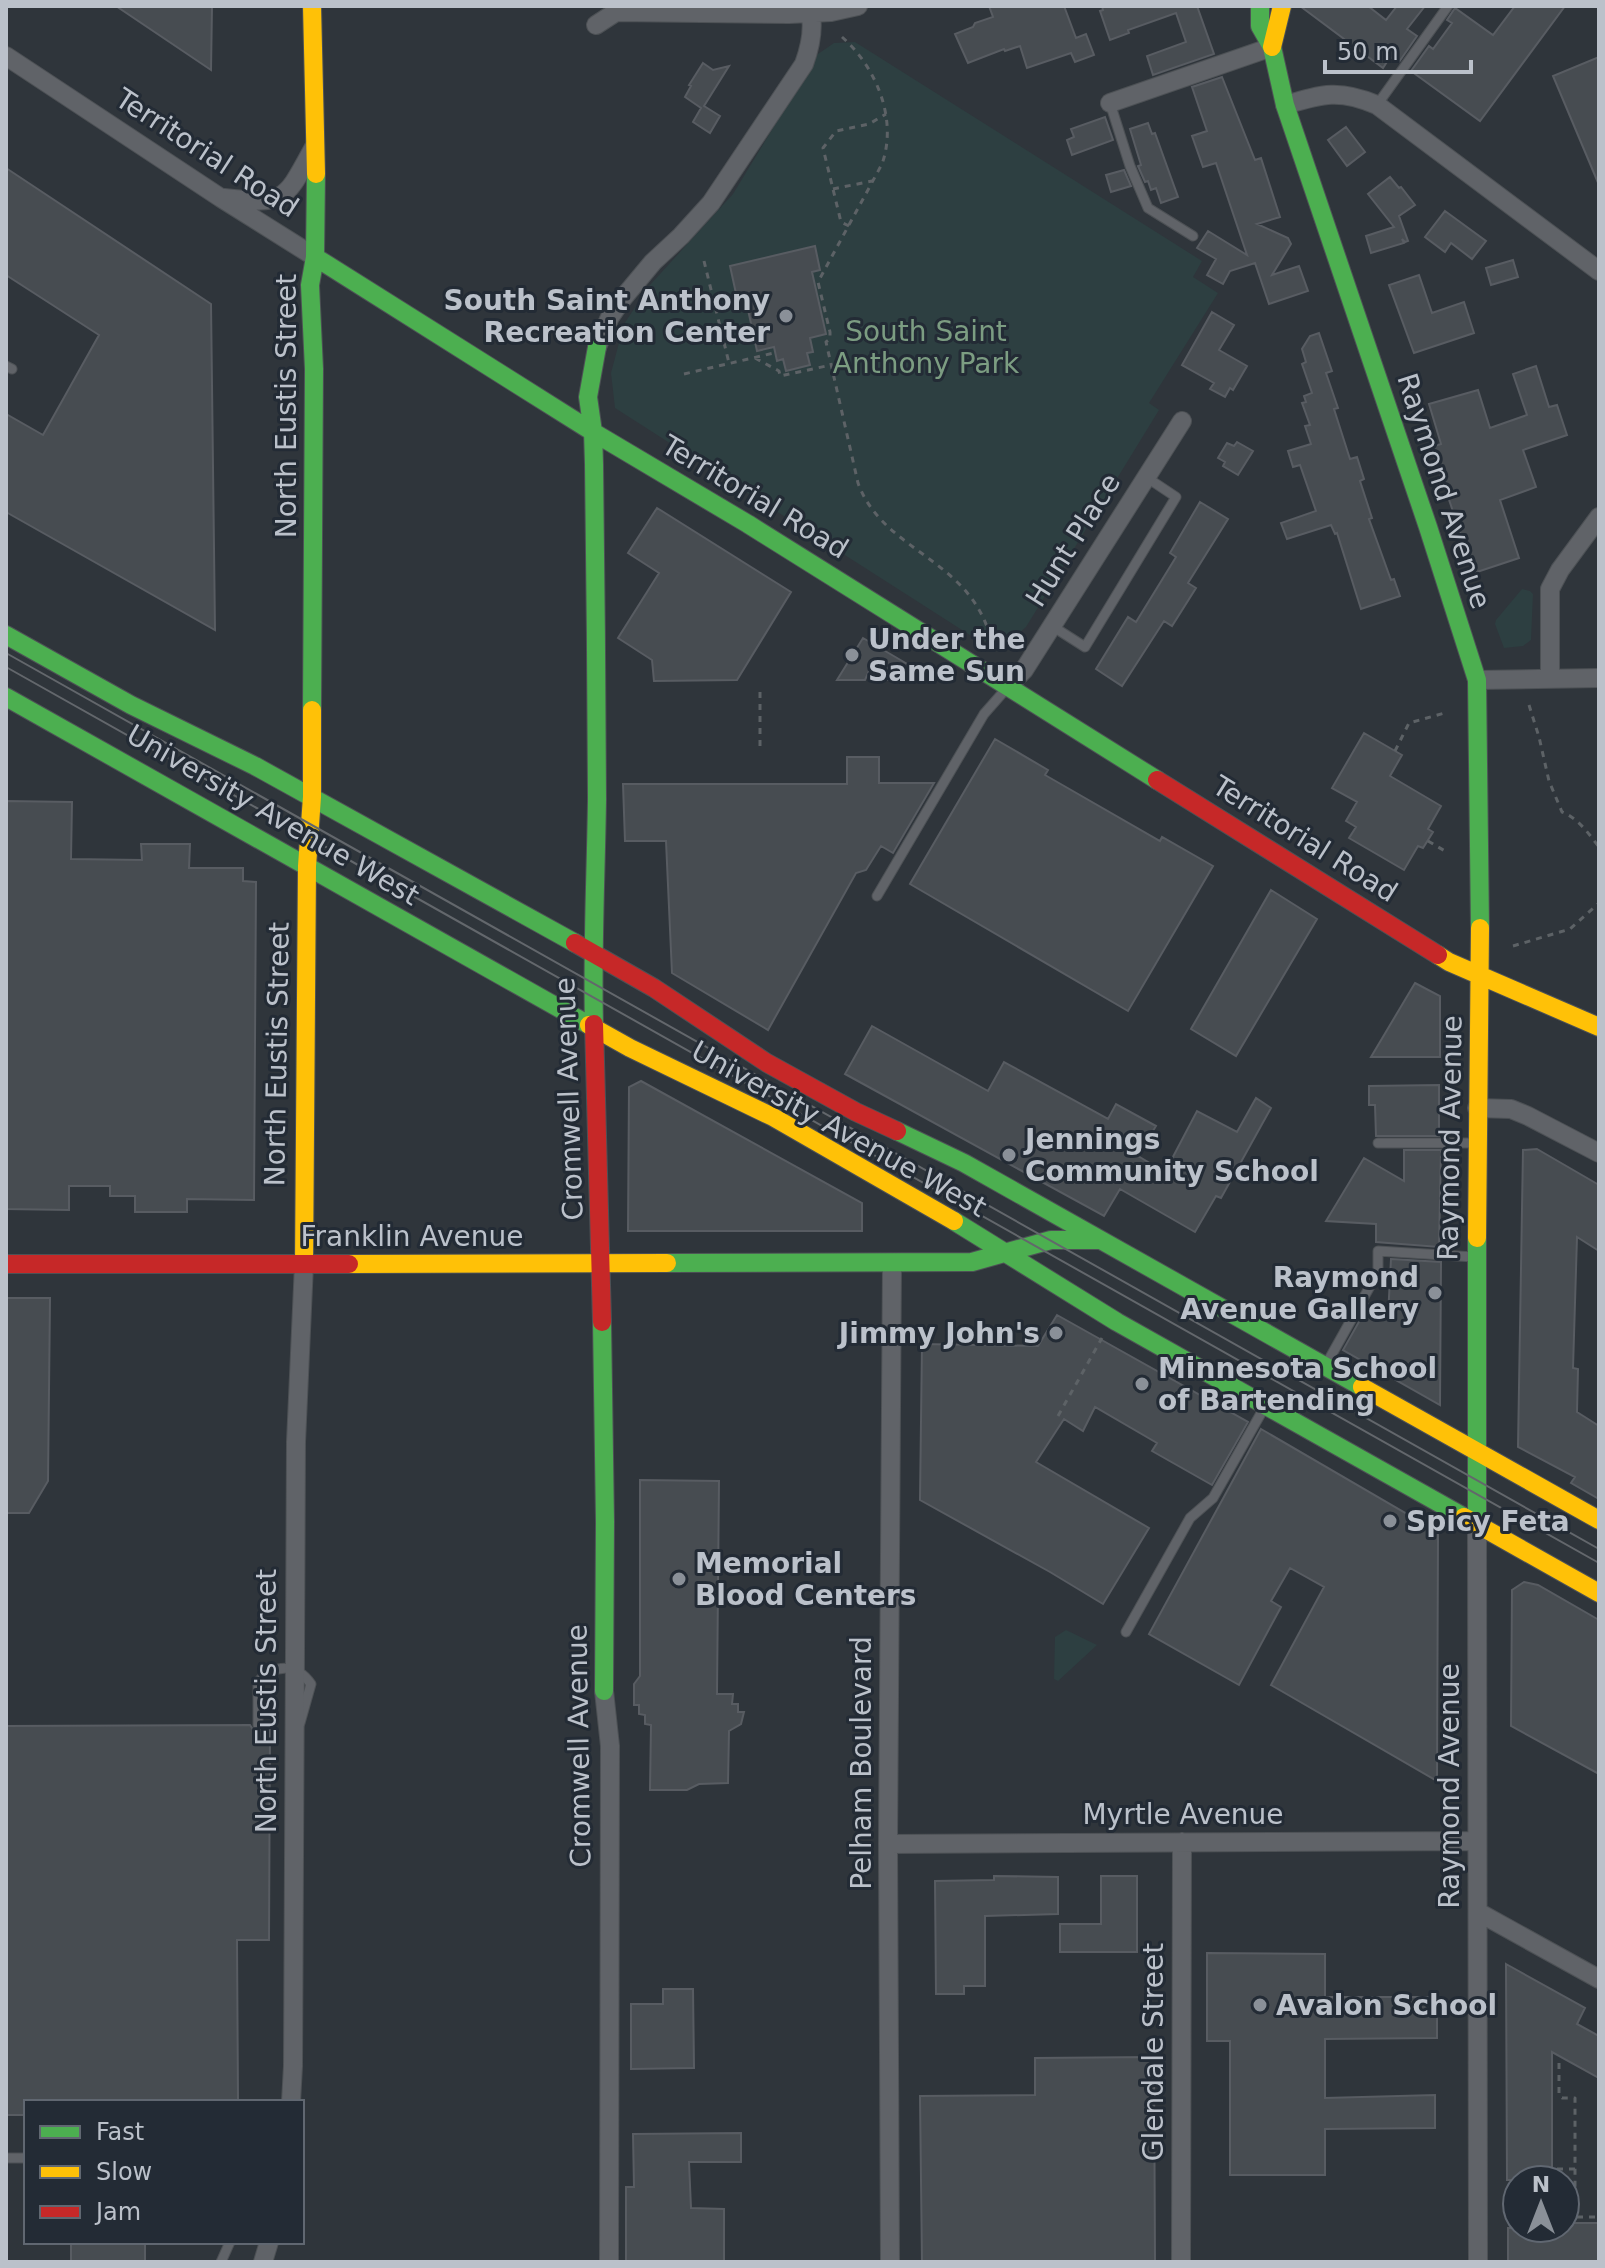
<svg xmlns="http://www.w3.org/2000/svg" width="1605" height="2268" viewBox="0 0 1605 2268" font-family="'DejaVu Sans',sans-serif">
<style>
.green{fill:#2d3f41}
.building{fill:#474c51;stroke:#585c62;stroke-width:2}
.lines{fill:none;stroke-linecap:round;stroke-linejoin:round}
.lane-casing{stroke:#4d5155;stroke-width:11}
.street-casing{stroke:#4d5155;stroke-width:20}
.fast-casing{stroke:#4d5155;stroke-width:20}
.slow-casing{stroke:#4d5155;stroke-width:20}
.jam-casing{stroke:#4d5155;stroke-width:20}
.path{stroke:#5d6266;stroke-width:3;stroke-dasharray:6 6;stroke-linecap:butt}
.lane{stroke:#606368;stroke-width:9}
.street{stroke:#606368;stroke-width:18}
.fast{stroke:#4caf50;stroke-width:18}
.slow{stroke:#ffc107;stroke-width:18}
.jam{stroke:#c62828;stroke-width:18}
.tram{stroke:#63676c;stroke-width:2}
.poi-dot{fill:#8a9098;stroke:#232b35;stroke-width:3}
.labels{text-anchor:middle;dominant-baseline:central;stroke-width:6;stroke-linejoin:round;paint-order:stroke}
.street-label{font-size:28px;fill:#bbc1ca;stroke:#232b35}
.poi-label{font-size:28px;font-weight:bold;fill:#bbc1ca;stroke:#232b35;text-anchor:start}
.park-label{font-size:28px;fill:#7c9d82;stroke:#232b35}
</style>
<rect width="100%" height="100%" fill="#2f353b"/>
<path class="green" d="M855 42 1202 261 1193 277 1218 293 1149 403 1159 410 1026 627 1003 647 973 637 615 408 611 373 624 324 650 285 733 194 818 54 834 43Z
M1522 589 1530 591 1533 594 1531 640 1523 646 1504 648 1495 624 1496 620Z
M1066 1630 1097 1645 1058 1681 1054 1679 1055 1637Z"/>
<path class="building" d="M116 6H212L211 70Z
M989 6H1064L1076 38 1086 34 1094 55 1075 62 1071 53 1027 68 1020 46 1005 51 1004 49 968 63 955 34 973 27 975 23 993 17Z
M1102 6H1197L1214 54 1153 75 1147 56 1186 42 1176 13 1128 30 1129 33 1110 40 1100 11 1103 10Z
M1300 6H1368L1386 20 1397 6H1425L1407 29 1417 36 1399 62 1390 57 1383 68Z
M1515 6H1565L1480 121 1411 71 1429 46 1433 49 1452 23 1447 20 1455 8 1493 35Z
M1599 57V185L1553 76Z
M703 63 713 70 729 66 704 106 720 116 710 133 693 122 701 108 685 97 691 86 689 85Z
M1222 77 1255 160 1261 158 1280 217 1257 224 1288 238 1291 244 1272 275 1299 266 1308 291 1269 304 1255 263 1230 271 1223 284 1207 275 1216 259 1197 248 1208 231 1247 255 1216 163 1203 167 1192 136 1207 131 1192 87Z
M1105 117 1113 140 1072 155 1067 140 1074 137 1071 129Z
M1148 123 1152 134 1155 133 1178 197 1161 203 1156 188 1151 190 1148 181 1145 182 1138 166 1141 165 1130 129Z
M1346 127 1365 152 1347 166 1328 140Z
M6 168 211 304 215 630 6 512V414L43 435 99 335 6 275Z
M1124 170 1131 186 1111 192 1106 175Z
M1390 177 1399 188 1401 187 1415 205 1399 216 1408 241 1405 242 1402 239 1404 243 1371 253 1366 236 1394 227 1368 194Z
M1445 211 1486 241 1472 259 1451 243 1445 252 1425 237Z
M815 246 820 270 812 272 826 334 810 338 813 352 807 353 810 365 786 371 783 359 777 361 774 347 757 351 745 296 737 298 730 266Z
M1513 260 1518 277 1491 285 1486 268Z
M1419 275 1432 313 1464 302 1474 333 1414 353 1389 285Z
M1212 312 1234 325 1219 350 1247 366 1233 390 1230 388 1225 397 1210 389 1214 383 1182 365Z
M1319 333 1332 371 1326 373 1338 408 1334 409 1350 459 1357 457 1364 479 1360 481 1372 518 1369 519 1391 580 1394 579 1400 596 1361 609 1337 533 1335 534 1331 525 1287 539 1281 523 1316 511 1300 465 1293 467 1288 451 1311 444 1305 426 1310 425 1302 403 1306 402 1304 396 1312 393 1302 364 1306 362 1302 349 1310 336Z
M1536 366 1549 407 1557 405 1567 435 1523 450 1536 487 1500 500 1519 558 1474 573 1431 447 1441 444 1429 404 1478 390 1490 428 1527 415 1513 374Z
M1237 442 1253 451 1238 475 1223 466 1225 462 1218 458 1227 443 1234 446Z
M1200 502 1228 519 1188 583 1196 588 1172 626 1164 621 1122 686 1096 669 1128 617 1136 622 1176 557 1170 553Z
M657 508 791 592 737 680 654 681 652 660 618 638 659 573 628 553Z
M863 638 909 665 900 680H883L869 671 865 680H837Z
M1364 733 1402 755 1390 776 1441 806 1428 829 1433 832 1423 848 1418 846 1404 870 1349 838 1356 827 1346 821 1357 802 1332 788Z
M995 739 1048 770 1045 775 1160 841 1162 837 1213 866 1128 1011 910 884Z
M847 757H879V783H934L893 853 881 846 866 870 856 873 768 1030 672 973 666 841H625L623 784H847Z
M6 801 72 802 71 859 142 860 141 844H190L189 868H243V881L256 882 254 1200 187 1199V1212H135V1196H110V1186H69V1210L6 1209Z
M1271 890 1317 919 1236 1056 1191 1029Z
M1415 983 1440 996V1057H1371Z
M872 1026 988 1091 1004 1062 1108 1119 1116 1104 1156 1126 1138 1156 1165 1172 1197 1111 1237 1132 1256 1098 1271 1108 1221 1198 1216 1196 1195 1232 1120 1189 1104 1216 845 1074Z
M641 1081 862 1203V1231H628L629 1087Z
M1439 1085V1136H1376L1375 1105H1369V1086Z
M1537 1149 1599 1185V1251L1577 1237 1573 1368 1578 1369 1577 1412 1599 1426V1499L1571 1483 1575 1477 1518 1447 1523 1150Z
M1404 1150H1441L1439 1247 1376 1242V1224L1326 1221 1364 1158 1404 1181Z
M1391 1259 1441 1262 1440 1405 1343 1350 1369 1304 1388 1316Z
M6 1298H50L48 1481 29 1513H6Z
M1057 1315 1248 1422 1212 1485 1152 1451 1157 1443 1095 1407 1083 1431 1064 1419 1036 1462 1149 1528 1103 1604 1050 1572 920 1500 922 1344 1038 1346Z
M1261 1429 1438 1532 1437 1781 1271 1685 1324 1587 1290 1568 1271 1601 1281 1607 1239 1685 1149 1634Z
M640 1480 719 1481 717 1694H733L732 1704H738V1712H744L741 1724 729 1731 728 1783 699 1784 687 1790H650L651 1725 645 1724V1715L639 1714V1705H634V1684L640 1676Z
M1524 1582 1538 1585 1599 1620V1774L1511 1726 1512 1590Z
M250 1725 254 1731 259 1732 264 1729 266 1725H270L269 1940H237L238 2102H26V2115H6V1726Z
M994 1876 1058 1877V1914L985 1916V1986H964V1994H936L935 1881 994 1880Z
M1101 1876H1137V1952H1060V1924H1101Z
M1207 1953 1325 1954V1997H1437V2038L1325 2039V2098L1435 2095V2128L1325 2129V2175H1230V2041H1207Z
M1506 1964 1585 2008 1577 2024 1599 2036V2078L1552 2052V2180H1507Z
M663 1989H693L694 2068 631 2069V2004H663Z
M1154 2057 1155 2262H922L920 2096 1035 2095V2058Z
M741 2133V2162H689L691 2208 724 2209V2262H626V2187H634L633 2134Z
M1566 2223H1599V2262H1508V2228H1568Z
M71 2242H145V2262H71Z"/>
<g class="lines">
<g class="lane-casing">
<path id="lane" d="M1110 103 1130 166 1148 208 1193 236
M1377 105 1448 6
M6 366 12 369
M1052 626 1085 647 1176 497 1146 477
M877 896 984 714 1006 689
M1378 1143H1475
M1327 1363 1378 1272V1251L1474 1257
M1126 1632 1190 1518 1213 1498 1264 1408
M258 1725V1682C274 1664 297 1663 311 1684L300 1723
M6 2158H26
M221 2262 230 2242"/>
</g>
<g class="street-casing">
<path id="street" d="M596 25 616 12 789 14 831 12 858 6
M6 56 221 198 315 257
M1110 103 1272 47
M1285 105C1323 94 1339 89 1377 105L1599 271
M224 198C287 205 285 200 314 147
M597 347 610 317 623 298 653 262 681 236 711 203 804 64C811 45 815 26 809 6
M1550 678V589L1560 570 1599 517
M1477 680 1599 678
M1008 686 1024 670 1182 421
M1477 1108 1511 1109 1528 1116 1599 1153
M1477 1524 1478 2262
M604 1691 610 1746 609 2262
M888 1844 1477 1841
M1478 1912 1599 1979
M291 2102 293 2066 296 1442 304 1264
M263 2262 269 2242
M890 2262 888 1844 892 1263
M1181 2262 1182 1842"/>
</g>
<g class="fast-casing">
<path id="fast" d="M1260 6V26L1272 47 1285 105 1428 527 1477 680 1480 928
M315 257 593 432 748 524 1157 780
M6 635 131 705 255 766 575 943
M6 697 589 1025
M312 710 314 369 310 285 315 257 316 174
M594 1024C592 949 596 874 597 799 597 687 595 576 594 464L593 432 588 397 597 347
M897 1131 964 1163 1362 1387
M954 1221 1117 1322 1464 1517
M1477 1238V1524
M667 1263 972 1262 1051 1240H1099
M602 1322 605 1522 604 1691"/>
</g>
<g class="slow-casing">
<path id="slow" d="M312 6 316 174
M1272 47 1282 6
M1438 955 1449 962 1599 1027
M589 1025 630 1048 773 1117 954 1221
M1477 1238 1480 928
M304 1264 307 866 312 797V710
M349 1264 667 1263
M1362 1387 1599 1520
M1464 1517 1599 1593"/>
</g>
<g class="jam-casing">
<path id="jam" d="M1157 780 1438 955
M575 943 654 988 767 1063 856 1112 897 1131
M594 1024 602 1322
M6 1264H349"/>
</g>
<path class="path" d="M842 37C876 67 898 119 882 164L818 282 830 332V339L826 342 858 483C884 555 977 558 993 649
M833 189 872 181
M849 226 841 222 823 148 836 131 869 124 886 114
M704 261 729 363
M755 358 779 371 780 376 831 365
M684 374 774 353
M760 692V748
M1529 705 1539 737 1549 781 1562 812C1578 818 1589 834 1599 847
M1395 751 1409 723 1448 712
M1428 841 1445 851
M1513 946 1570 929 1599 903
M1058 1416 1102 1338
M1559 2063V2095L1562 2098H1575V2217
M1557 2169H1575
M1565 2217H1599"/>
<use href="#lane" class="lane"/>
<use href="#street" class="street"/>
<use href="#fast" class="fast"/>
<use href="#slow" class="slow"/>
<use href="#jam" class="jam"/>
<path class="tram" d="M6 653 1599 1549
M6 667 1599 1563"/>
</g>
<g class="poi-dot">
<circle cx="786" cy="316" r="8"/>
<circle cx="852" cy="655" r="8"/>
<circle cx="1009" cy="1155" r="8"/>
<circle cx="1435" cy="1293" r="8"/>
<circle cx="1056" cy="1333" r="8"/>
<circle cx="1142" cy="1384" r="8"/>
<circle cx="1390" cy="1521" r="8"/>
<circle cx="679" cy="1579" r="8"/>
<circle cx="1260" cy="2005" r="8"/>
</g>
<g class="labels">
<g class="street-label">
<text transform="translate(207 153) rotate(33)">Territorial Road</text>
<text transform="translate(286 406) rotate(-90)">North Eustis Street</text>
<text transform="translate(1444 491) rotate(72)">Raymond Avenue</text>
<text transform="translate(755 497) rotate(31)">Territorial Road</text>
<text transform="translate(1073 540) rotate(-58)">Hunt Place</text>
<text transform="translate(273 815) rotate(30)">University Avenue West</text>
<text transform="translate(1305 839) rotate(32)">Territorial Road</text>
<text transform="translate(277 1054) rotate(-89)">North Eustis Street</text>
<text transform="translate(569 1099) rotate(-92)">Cromwell Avenue</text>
<text transform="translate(839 1129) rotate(29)">University Avenue West</text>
<text transform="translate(1450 1138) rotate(-89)">Raymond Avenue</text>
<text x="412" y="1236">Franklin Avenue</text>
<text transform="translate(266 1701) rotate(-90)">North Eustis Street</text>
<text transform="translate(579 1746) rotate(-91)">Cromwell Avenue</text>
<text transform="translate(861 1763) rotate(-90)">Pelham Boulevard</text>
<text transform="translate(1449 1786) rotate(-90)">Raymond Avenue</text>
<text x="1183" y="1814">Myrtle Avenue</text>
<text transform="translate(1153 2052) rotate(-90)">Glendale Street</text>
</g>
<g class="poi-label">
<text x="770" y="300" text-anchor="end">South Saint Anthony<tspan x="770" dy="32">Recreation Center</tspan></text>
<text x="868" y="639">Under the<tspan x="868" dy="32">Same Sun</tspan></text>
<text x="1025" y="1139">Jennings<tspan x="1025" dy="32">Community School</tspan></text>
<text x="1419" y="1277" text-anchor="end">Raymond<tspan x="1419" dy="32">Avenue Gallery</tspan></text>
<text x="1040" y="1333" text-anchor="end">Jimmy John's</text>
<text x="1158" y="1368">Minnesota School<tspan x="1158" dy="32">of Bartending</tspan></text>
<text x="1406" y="1521">Spicy Feta</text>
<text x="695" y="1563">Memorial<tspan x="695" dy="32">Blood Centers</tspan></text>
<text x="1276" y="2005">Avalon School</text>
</g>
<g class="park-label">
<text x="926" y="331">South Saint<tspan x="926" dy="32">Anthony Park</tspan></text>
</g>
</g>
<rect width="1605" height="2268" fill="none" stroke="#bbc1ca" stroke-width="16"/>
<rect x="24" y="2100" width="280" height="144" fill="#232b35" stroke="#606771" stroke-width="2"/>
<rect x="40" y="2126" width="40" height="12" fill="#4caf50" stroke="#606771" stroke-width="2"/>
<text x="96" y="2140" font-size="24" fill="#bbc1ca">Fast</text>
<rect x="40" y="2166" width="40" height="12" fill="#ffc107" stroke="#606771" stroke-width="2"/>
<text x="96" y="2180" font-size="24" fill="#bbc1ca">Slow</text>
<rect x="40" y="2206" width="40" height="12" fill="#c62828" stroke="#606771" stroke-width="2"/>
<text x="96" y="2220" font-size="24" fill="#bbc1ca">Jam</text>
<g transform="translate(1541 2204)"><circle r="38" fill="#232b35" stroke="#606771" stroke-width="2"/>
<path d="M0-6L14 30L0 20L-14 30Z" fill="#8a9098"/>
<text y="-12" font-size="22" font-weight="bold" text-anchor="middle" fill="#bbc1ca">N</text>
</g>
<path d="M1325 60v12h146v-12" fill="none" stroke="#bbc1ca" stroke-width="4"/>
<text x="1337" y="60" font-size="24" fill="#bbc1ca" stroke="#232b35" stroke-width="6" paint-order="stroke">50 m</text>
</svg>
